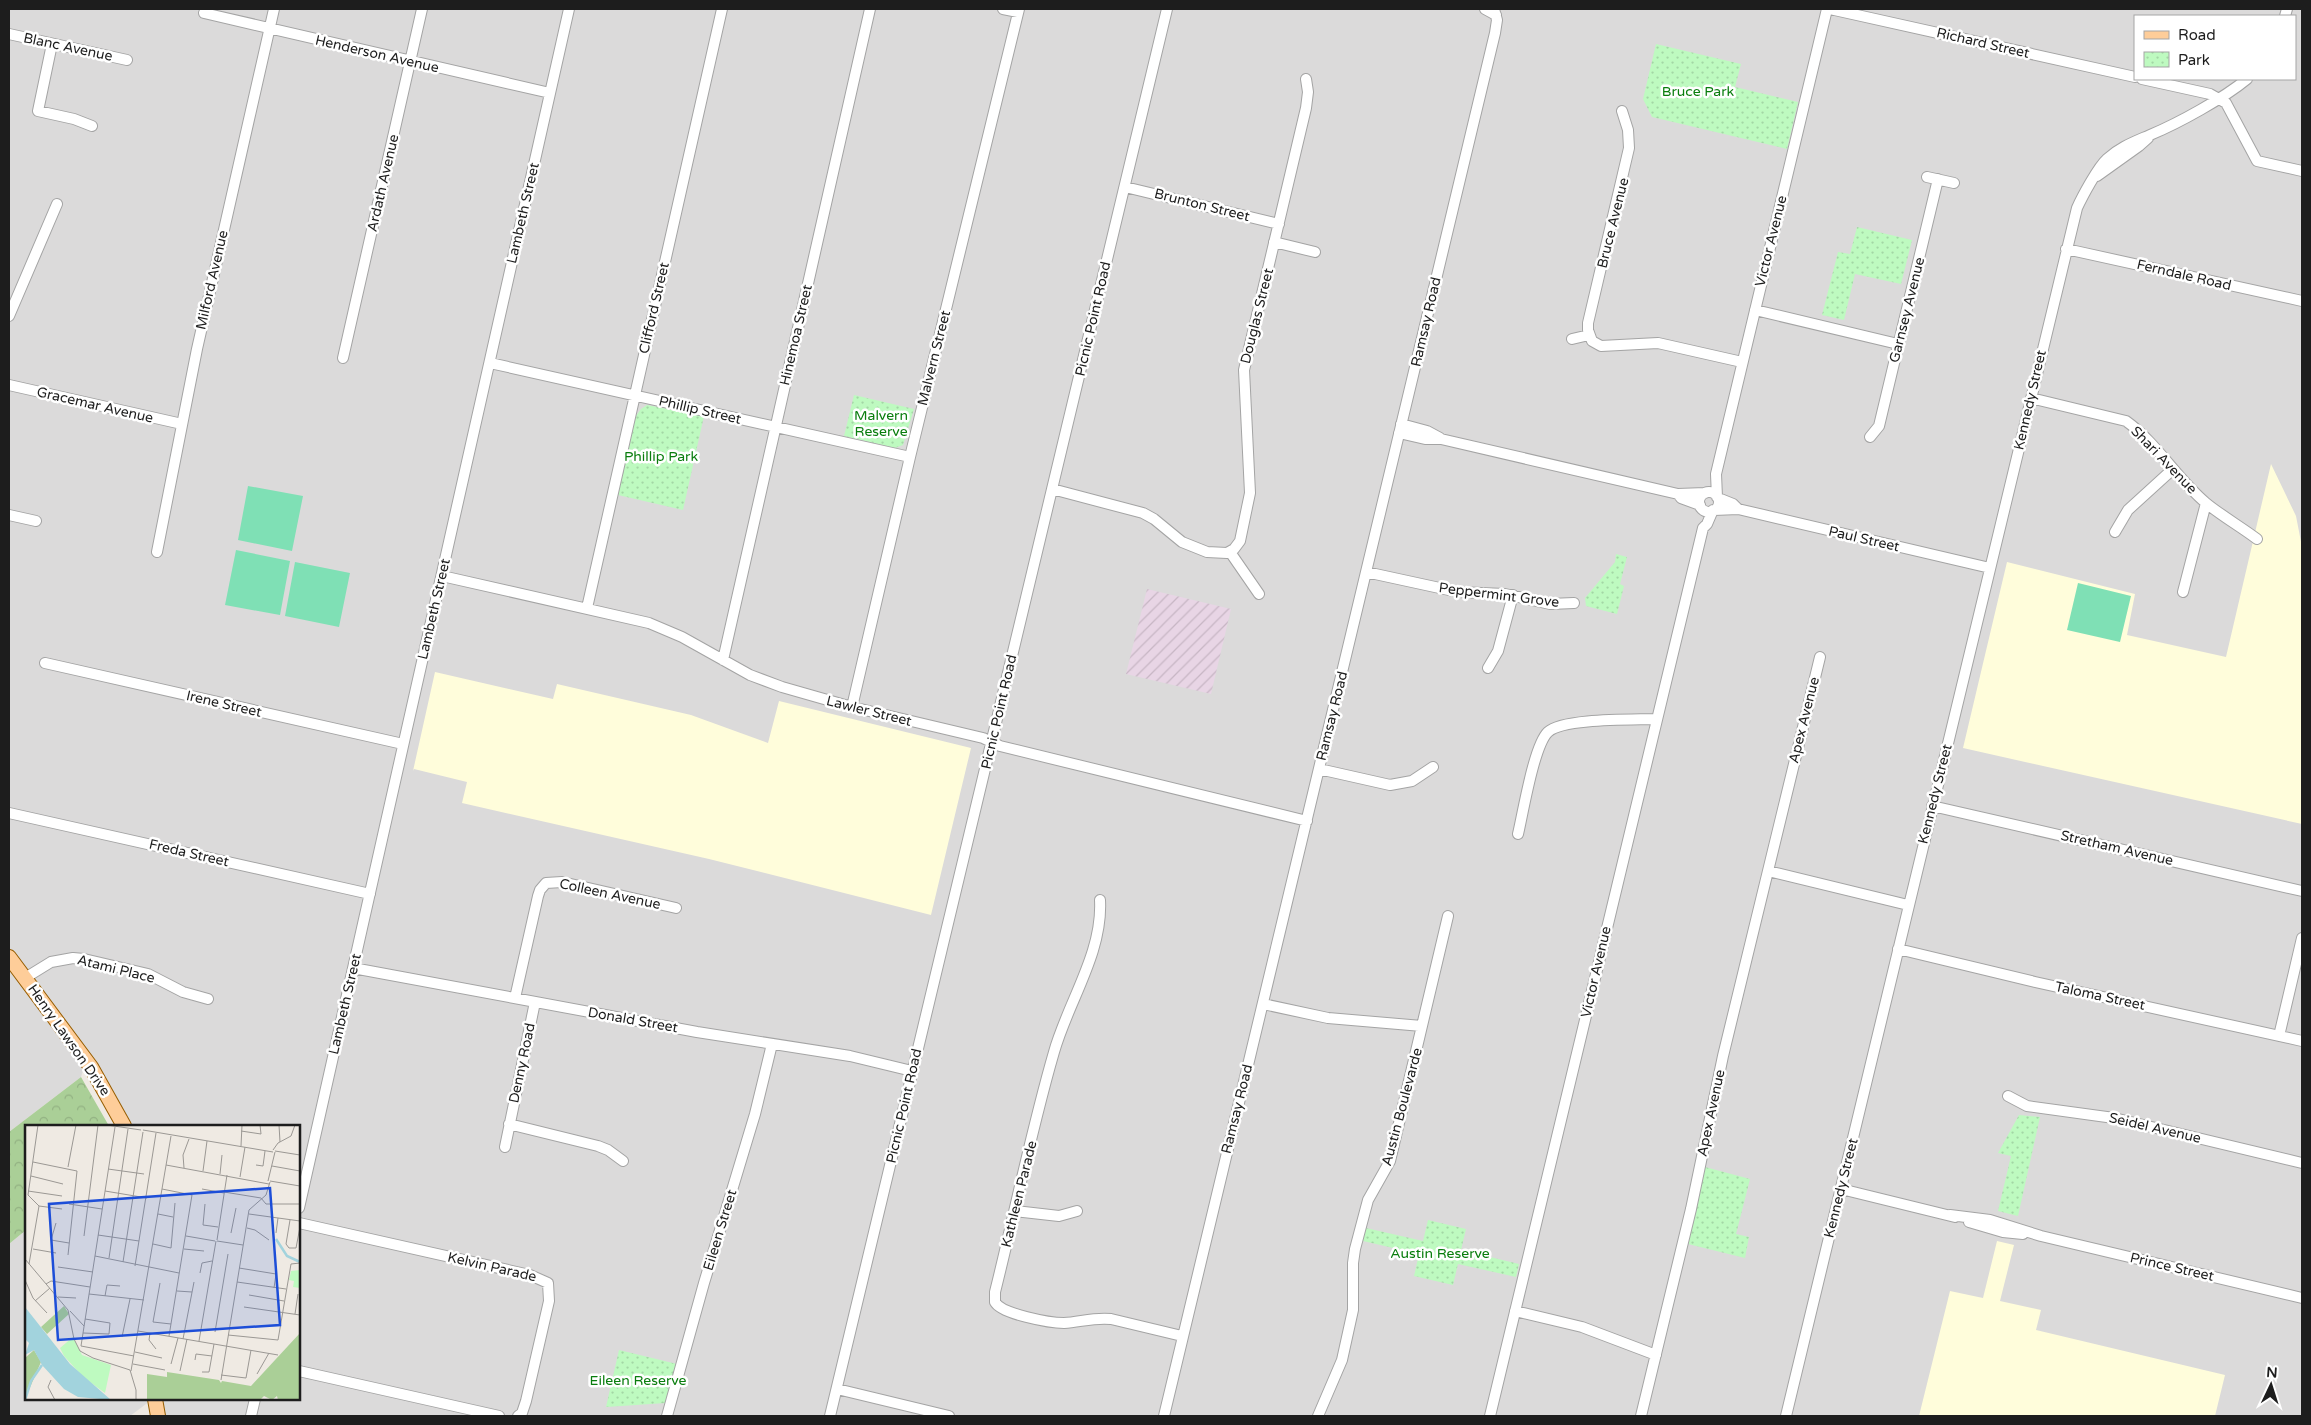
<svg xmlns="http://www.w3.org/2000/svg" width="2311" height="1425" viewBox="0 0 2311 1425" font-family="'Varela Round',sans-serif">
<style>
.residential{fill:#dbdada;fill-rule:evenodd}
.industrial{fill:url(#industrial-furrows)}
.education{fill:#fffddb}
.forest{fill:url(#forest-crowns)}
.park{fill:url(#park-dots)}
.pitch{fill:#7fe0b5}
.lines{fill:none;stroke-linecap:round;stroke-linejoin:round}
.minor-casing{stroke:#a4a4a4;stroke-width:12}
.major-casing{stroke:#965d00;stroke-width:16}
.minor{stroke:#fff;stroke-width:10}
.major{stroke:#fecd99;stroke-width:14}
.labels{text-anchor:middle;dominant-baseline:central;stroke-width:5;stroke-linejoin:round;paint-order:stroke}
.street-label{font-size:14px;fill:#1d1d1d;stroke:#fff}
.park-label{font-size:14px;fill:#097d0d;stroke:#fff}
.inset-river{fill:none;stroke:#a2d3dd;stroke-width:2.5}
.inset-road{fill:none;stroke:#9b9894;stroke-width:1}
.view{fill:#1d4ed8;fill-opacity:0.15;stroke:#1d4ed8;stroke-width:2.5}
.inset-edge{fill:none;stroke:#1d1d1d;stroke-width:2.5}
</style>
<defs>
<pattern id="industrial-furrows" width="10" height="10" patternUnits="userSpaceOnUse" patternTransform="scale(1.25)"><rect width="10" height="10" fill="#e8d5e5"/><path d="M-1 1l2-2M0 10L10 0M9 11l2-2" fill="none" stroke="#c7b6c4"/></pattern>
<pattern id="forest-crowns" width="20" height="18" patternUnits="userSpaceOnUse" patternTransform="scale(1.25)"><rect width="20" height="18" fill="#aacf97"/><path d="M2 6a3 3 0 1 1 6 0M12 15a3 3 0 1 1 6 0" fill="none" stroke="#92b182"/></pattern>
<pattern id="park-dots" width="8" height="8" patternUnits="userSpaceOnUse" patternTransform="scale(1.25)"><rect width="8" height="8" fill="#befac0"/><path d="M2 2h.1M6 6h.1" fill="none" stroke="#a3d6a5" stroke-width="1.8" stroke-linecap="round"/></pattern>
</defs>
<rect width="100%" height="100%" fill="#efeae3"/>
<path class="residential" d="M9 9H2302V1416H154L150 1401 130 1416H9V1244L26 1230V1399H299V1126H124L86 1061 81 1077 9 1132ZM2135 16H2295V79H2135Z"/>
<path class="industrial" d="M1147 589 1231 609 1211 694 1126 674Z"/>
<path class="education" d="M2271 464 2296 516 2302 547V824L1963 748 2007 562 2135 594 2127 635 2226 657Z
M435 672 553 699 557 684 691 715 768 743 779 701 971 748 931 915 709 859 462 803 467 782 414 769 413 771Z
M1997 1241 2014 1245 2000 1301 2041 1310 2036 1330 2225 1375 2215 1416H1919L1950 1291 1983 1298Z"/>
<path class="forest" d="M81 1077 109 1126H26V1230L9 1244V1132Z"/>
<path class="park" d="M1656 44 1741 64 1735 87 1798 102 1787 149 1652 117 1643 99Z
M1857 227 1912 240 1901 284 1855 274 1844 320 1822 315 1838 252 1850 254Z
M854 395 914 409 903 445 895 448 844 436Z
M647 405 704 416 683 510 618 495 636 416 641 409Z
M1616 554 1627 557 1620 584 1624 586 1617 614 1586 606 1585 598 1615 562Z
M2019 1115 2040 1117 2018 1216 1998 1211 2011 1156 1998 1153Z
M1705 1167 1750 1179 1736 1234 1749 1237 1745 1258 1688 1244Z
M1428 1220 1466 1229 1461 1250 1519 1264 1516 1277 1458 1264 1453 1285 1414 1276 1419 1254 1363 1241 1366 1228 1423 1241Z
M619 1350 677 1364 666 1403 606 1407Z"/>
<path class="pitch" d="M248 486 303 496 292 551 238 540Z
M236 550 290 561 280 615 225 605Z
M295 562 350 573 339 627 285 616Z
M2078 583 2131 596 2120 642 2067 630Z"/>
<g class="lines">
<g class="minor-casing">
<path id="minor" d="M1003 9 1018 12
M1485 9 1496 15
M1830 9 2135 77
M204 13 550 93
M2285 16 2287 9
M9 34 127 60
M52 44 38 111 74 119 92 126
M2142 79 2210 94 2226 103 2257 161 2302 171
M1622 111 1628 130 1629 148 1588 323V330L1592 341 1601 346 1658 343 1742 362
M2097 176 2139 146 2148 138
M1927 177 1954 183
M1125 187 1279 224
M1274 242 1315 252
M2066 249 2302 301
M1755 310 1898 344
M9 316 57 204
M1572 339 1589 335
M343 358 422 9
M490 363 910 457
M9 385 182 424
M2031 398 2126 421C2157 443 2177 479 2206 503 2222 516 2241 527 2257 539
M1401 424 1427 431 1440 438
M1399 433 1425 439H1441L1678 494 1705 493
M1870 437 1879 426 1938 179
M1052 489 1143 513 1154 519 1182 542 1207 552 1227 553 1234 549 1240 541 1250 493 1244 370 1306 108 1308 92 1306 79
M1699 502a10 10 0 1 1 20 0a10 10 0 1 1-20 0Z
M1678 494 1681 498 1700 505
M1717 497 1716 474 1827 9
M1718 498 1733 504 1738 509
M1714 510 1738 509 1990 568
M9 515 36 521
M2115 532 2128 510 2173 469
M157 552 197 349 274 9
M1230 552 1259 594
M1366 572 1458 592 1505 594 1550 604 1574 603
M442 576 649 623 682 637 750 675 782 687 852 707 983 738 1000 746 1307 821
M2183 592 2206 503
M587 608 722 9
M723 660 870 9
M45 663 403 744
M1488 668 1498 651 1513 595
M852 707 910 457 1019 9
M1319 769 1390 785 1412 781 1433 767
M1932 806 2302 891
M9 813 370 894
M1518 834C1523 813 1534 745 1548 732 1563 718 1634 720 1657 719
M1768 871 1908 905
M1100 900C1103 953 1068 1002 1054 1052 1031 1131 1015 1212 995 1292V1302C1001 1314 1050 1323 1064 1323 1080 1322 1095 1317 1111 1319L1182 1336
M1898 949 2035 982 2302 1041
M353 968 697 1032 850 1056 912 1071
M25 978 51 962 73 958 84 959 148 974 183 992 208 999
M515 998 538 896 540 890 546 883 562 882 676 908
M1263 1004 1328 1018 1422 1026
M2279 1036 2302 938
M2008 1096 2027 1106 2114 1118 2302 1163
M509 1124 598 1146 608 1150 623 1161
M505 1147 535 1002
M1841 1189 1955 1217
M299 1208 569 9
M1015 1211 1059 1216 1077 1211
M1950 1215 1990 1220 2041 1236 2302 1298
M1969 1222 2003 1232 2023 1234
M299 1223 530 1275 548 1283 549 1301 526 1401 522 1413 518 1416
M1515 1311 1582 1327 1656 1355
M299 1371 499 1416
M837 1389 949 1416
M251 1416 255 1399
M667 1416 704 1283 755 1114 772 1044
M830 1416 1167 9
M1164 1416 1495 33 1497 20 1494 9
M1318 1416 1342 1360 1353 1310V1263L1355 1249 1368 1200 1390 1161 1448 916
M1490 1416 1703 528 1707 524 1713 510
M1641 1416 1691 1209 1723 1056 1820 657
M1786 1416 2077 208C2082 197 2098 167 2107 159 2120 147 2134 142 2150 135 2179 123 2224 98 2247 79"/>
</g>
<g class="major-casing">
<path id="major" d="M9 957 91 1067 124 1126
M155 1399 158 1416"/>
</g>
<use href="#minor" class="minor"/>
<use href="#major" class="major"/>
</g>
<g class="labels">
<g class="street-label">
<text transform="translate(1983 43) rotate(13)">Richard Street</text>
<text transform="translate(68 47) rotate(12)">Blanc Avenue</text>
<text transform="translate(377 54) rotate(13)">Henderson Avenue</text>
<text transform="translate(383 183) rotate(-77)">Ardath Avenue</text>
<text transform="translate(1202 205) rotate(14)">Brunton Street</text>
<text transform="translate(523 213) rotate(-77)">Lambeth Street</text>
<text transform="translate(1613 223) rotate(-76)">Bruce Avenue</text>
<text transform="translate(1771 241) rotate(-76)">Victor Avenue</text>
<text transform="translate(2184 275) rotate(13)">Ferndale Road</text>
<text transform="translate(212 280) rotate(-77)">Milford Avenue</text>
<text transform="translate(654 308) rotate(-77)">Clifford Street</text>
<text transform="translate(1907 310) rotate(-76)">Garnsey Avenue</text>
<text transform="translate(1257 316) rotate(-76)">Douglas Street</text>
<text transform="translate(1093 319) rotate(-77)">Picnic Point Road</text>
<text transform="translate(1426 322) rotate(-77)">Ramsay Road</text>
<text transform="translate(796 335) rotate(-77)">Hinemoa Street</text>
<text transform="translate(934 358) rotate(-76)">Malvern Street</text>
<text transform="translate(2030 400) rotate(-77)">Kennedy Street</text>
<text transform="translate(95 405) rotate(13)">Gracemar Avenue</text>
<text transform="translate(700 410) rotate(13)">Phillip Street</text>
<text transform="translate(2164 460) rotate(46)">Shari Avenue</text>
<text transform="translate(1864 539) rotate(13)">Paul Street</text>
<text transform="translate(1499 595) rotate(7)">Peppermint Grove</text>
<text transform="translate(434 609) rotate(-77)">Lambeth Street</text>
<text transform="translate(224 704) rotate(13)">Irene Street</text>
<text transform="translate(869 711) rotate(14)">Lawler Street</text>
<text transform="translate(999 712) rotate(-77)">Picnic Point Road</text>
<text transform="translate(1332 716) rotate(-76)">Ramsay Road</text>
<text transform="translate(1804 720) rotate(-76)">Apex Avenue</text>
<text transform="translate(1935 794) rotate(-76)">Kennedy Street</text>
<text transform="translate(2117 848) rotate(13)">Stretham Avenue</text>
<text transform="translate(189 853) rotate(13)">Freda Street</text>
<text transform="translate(610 894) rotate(12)">Colleen Avenue</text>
<text transform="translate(116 969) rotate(14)">Atami Place</text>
<text transform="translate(1596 972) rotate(-77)">Victor Avenue</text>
<text transform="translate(2100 996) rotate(12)">Taloma Street</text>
<text transform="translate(345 1004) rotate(-77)">Lambeth Street</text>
<text transform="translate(633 1020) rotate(10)">Donald Street</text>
<text transform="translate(69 1040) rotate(55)">Henry Lawson Drive</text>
<text transform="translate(522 1063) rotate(-78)">Denny Road</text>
<text transform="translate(904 1106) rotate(-77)">Picnic Point Road</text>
<text transform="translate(1402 1107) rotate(-75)">Austin Boulevarde</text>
<text transform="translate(1237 1109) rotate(-76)">Ramsay Road</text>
<text transform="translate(1711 1113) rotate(-78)">Apex Avenue</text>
<text transform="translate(2155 1128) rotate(13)">Seidel Avenue</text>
<text transform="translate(1841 1188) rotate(-76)">Kennedy Street</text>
<text transform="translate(1019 1194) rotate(-76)">Kathleen Parade</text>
<text transform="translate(720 1230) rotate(-73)">Eileen Street</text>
<text transform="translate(492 1267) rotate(13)">Kelvin Parade</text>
<text transform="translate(2172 1267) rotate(13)">Prince Street</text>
</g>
<g class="park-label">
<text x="1698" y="91">Bruce Park</text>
<text x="881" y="415">Malvern<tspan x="881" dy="16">Reserve</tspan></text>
<text x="661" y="456">Phillip Park</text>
<text x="1440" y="1253">Austin Reserve</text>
<text x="638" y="1380">Eileen Reserve</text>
</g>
</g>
<g transform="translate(25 1125)">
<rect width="275" height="275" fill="#efeae3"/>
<path d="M39 181 44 189 22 209 16 202ZM275 208V275H253L252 271 247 275 239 271 235 275H122V249L142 252V247L194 255 196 258 197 256 226 261ZM9 225 16 237 0 274V233Z" fill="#aacf97"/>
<path d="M275 145V163L268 162 269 156 264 155 266 146ZM48 212 57 230 86 240 80 268 58 252 39 231 35 223Z" fill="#befac0"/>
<path d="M0 182 45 239 86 275 53 272 39 264 17 240 9 225 0 230 4 218 0 214Z" fill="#a2d3dd"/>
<path class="inset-river" d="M251 114 262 131 275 137M0 275 6 256 17 240"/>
<path class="inset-road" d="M82 0 116 5M254 0 255 17M90 2 56 221 109 231M118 5 248 27M216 6 236 9 235 0M216 21 217 0M248 25 253 18 266 11 270 0M250 26 275 30M8 37 52 46 43 130M141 40 244 59M231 40 238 41 240 26M247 41 275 46M43 42 51 0M159 43 158 30 164 14M83 44 119 49M178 46 182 16M195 49 197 30M6 51 38 59M215 52 220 22M243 56 250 27M245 56 275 61M137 64 167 70M177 64 199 68M3 66 37 71M80 66 122 73M199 67 236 73 241 79H275M44 79 77 84M180 79 178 100 193 102M14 81 37 84M133 89 148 92M224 89 275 96M265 95 261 119 264 123H271L275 102M31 98 26 115 44 118M222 103 230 105 244 115M206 108 211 83M251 108 253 93M73 110 114 116M59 111 73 0M161 111 190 116M192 115 202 50M192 116 218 120M128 119 146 123 150 78M8 124 31 128M159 124 179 126M70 131 154 148M84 133 103 4M0 134 43 185 49 214 55 226 68 233 105 245 111 265V275M98 137 118 7M4 139 14 81 3 70 13 0M110 141 131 8M33 142 68 147M214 143 251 149 249 163M175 148 177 138 187 136M0 155 8 173 22 188M212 157 261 164M135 158 128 197 146 199M21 159 26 156 65 162M152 166 167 167M64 169 119 175M224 170 259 176M80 171 82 160 95 161M33 172 51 173M10 176 25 163M219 182 275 190M45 186 59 201M270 189 273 169M113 206 253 230M190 207 203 129M58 208 84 209 85 198 60 194M125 208 124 215 131 224M203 210 253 215 266 139 275 138M144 211 167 70M97 212 105 174M158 214 169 157M174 216 191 116M110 227 137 233M170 235 171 229 187 231M108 239 140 245M146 239 153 213M106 246 146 11M155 246 162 214M177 247H184L189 219M232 249 244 228M196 250 221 253 226 225M26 255 23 262 30 275M196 255 224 85 241 70 245 57"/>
<path class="view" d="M245 63 255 200 33 215 24 79Z"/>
<rect width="275" height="275" class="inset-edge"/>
</g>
<rect width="2311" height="1425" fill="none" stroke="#1d1d1d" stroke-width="20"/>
<rect x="2134" y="15" width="162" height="65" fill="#ffffff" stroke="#a5a5a5"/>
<rect x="2144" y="31" width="25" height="8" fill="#fecd99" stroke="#a5a5a5"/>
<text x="2178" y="40" font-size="15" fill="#1d1d1d">Road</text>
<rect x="2144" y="52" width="25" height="15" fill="url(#park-dots)" stroke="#a5a5a5"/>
<text x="2178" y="65" font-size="15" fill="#1d1d1d">Park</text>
<g transform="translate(2271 1385) rotate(4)" stroke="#ffffff" stroke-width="4" paint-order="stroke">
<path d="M0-4L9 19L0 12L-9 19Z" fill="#1d1d1d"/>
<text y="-8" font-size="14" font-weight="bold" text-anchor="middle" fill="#1d1d1d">N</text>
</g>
</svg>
